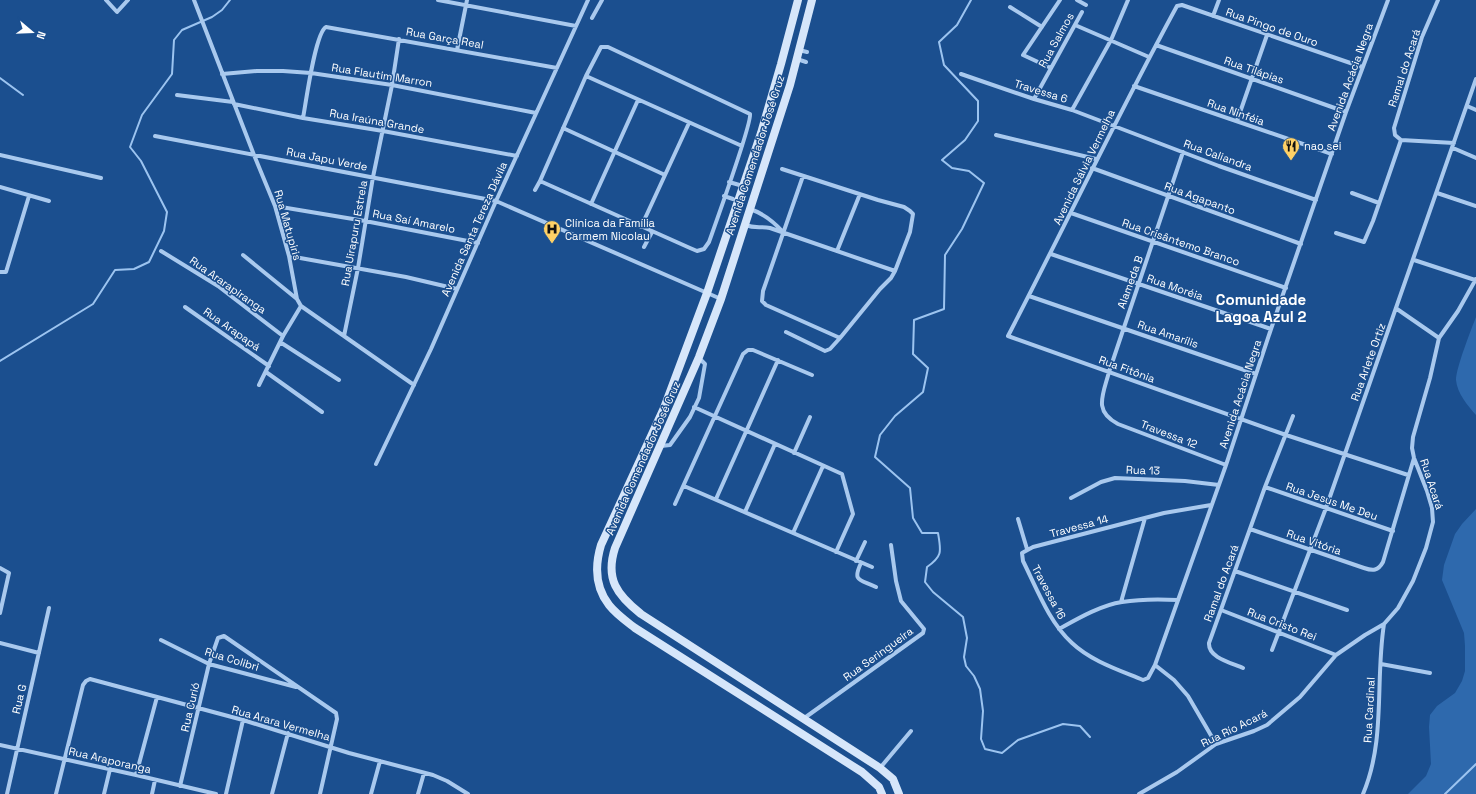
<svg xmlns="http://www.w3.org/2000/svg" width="1476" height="794" viewBox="0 0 1476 794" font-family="'Space Grotesk',sans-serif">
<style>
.green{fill:#2e69ad}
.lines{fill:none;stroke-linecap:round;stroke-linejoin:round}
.stream{stroke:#9cc4f0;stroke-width:2}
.street{stroke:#a9c9ee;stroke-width:4}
.secondary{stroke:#d6e6fa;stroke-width:8}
.labels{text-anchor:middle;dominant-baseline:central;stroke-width:3;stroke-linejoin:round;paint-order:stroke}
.street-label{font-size:11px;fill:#fff;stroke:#1b4f8f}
.poi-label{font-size:11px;fill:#fff;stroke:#1b4f8f;text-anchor:start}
.district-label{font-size:15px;font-weight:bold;fill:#fff;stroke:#1b4f8f}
</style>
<rect width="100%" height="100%" fill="#1b4f8f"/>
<path class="green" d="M1476 317V415C1468 406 1457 393 1456 380 1456 368 1471 330 1476 317Z
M1476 509V794H1408L1426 776 1431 764 1429 727 1430 715 1437 706 1455 693 1462 681 1465 671V646L1464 633 1442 580 1444 565 1455 534 1462 524Z"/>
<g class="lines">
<path class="stream" d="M971 0 957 25 939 42 944 65 978 101V121L965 140 942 160 952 168 969 171 984 183 962 229 945 255 944 309 914 320 913 354 928 368 923 392 895 416 880 435 875 457 910 488 913 518 922 533H938C941 551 943 556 927 567L925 582 933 592 963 617 967 638 964 657 966 666 974 676 980 689 983 711 981 739 985 749 1002 753 1018 740 1063 724 1080 726 1090 737
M0 78 23 95
M0 361 93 304 115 270 134 269 149 262 164 231 167 212 141 161 130 147 142 115 172 74 174 40 182 30 212 17 222 10 230 0
M1445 794 1476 764"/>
<path class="street" d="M106 0 117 12 128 0
M194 0 254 155 275 206 289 256 297 299 301 306 414 385
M438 0 576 26
M1077 0 1086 5
M1438 0 1422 37 1394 128 1395 135 1401 140 1454 143
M1010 7 1042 27
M1213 16 1219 0
M592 18 602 0
M1075 25 1149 57
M1156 45 1346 112
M601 47H608L750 114C752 123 715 225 709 242L704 249 697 251 690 248 540 181 586 76Z
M457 50 467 0
M799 50 807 52
M797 59 806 62
M1362 67 1182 5 1177 6C1118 114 1065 226 1008 336L1286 435 1408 475
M1051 68 1023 55 1060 0
M222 74 257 71H283L311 73 392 85 536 113
M961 74 1034 99 1072 110 1219 166 1316 200
M586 76 742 146
M1134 86 1332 154
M177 95 233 102
M1034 99 1082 12
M234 104 303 118 383 131 517 156
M1467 106 1476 110
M1072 110 1111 40 1128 0
M303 118C306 103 315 33 326 27L557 68
M1237 121 1267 35
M563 128 665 175
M996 135 1096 159
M155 136 496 201 721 299
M1453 148 1476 158
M1183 152 1109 372C1103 395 1093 411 1118 424L1226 465
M0 155 101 178
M1092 168 1301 244
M782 169 878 200 904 207 910 211 913 214 910 232 895 271 891 278 880 289 840 338 766 305 762 301 763 291 803 176
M729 182 743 186
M0 187 49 201
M535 190 540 181
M1352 193 1379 203
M1437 193 1476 206
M724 196 733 199
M591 204 638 100
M275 206 365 221 478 243
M750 209C762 213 774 222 783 232
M1071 213 1286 288
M745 225C756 229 760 226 770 228L895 271
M641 227 689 123
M1336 233 1364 242 1373 221 1401 140
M644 247 652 232
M161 251 218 286 283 336
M837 251 860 194
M1051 254 1271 329
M243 255 297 299
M289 256 406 277 457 289
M1414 260 1475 280
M0 272H6L29 196
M1029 296 1256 374
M185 307 269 366
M1397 309 1439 338
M786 332 825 351 830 349 840 338
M344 336 358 268 373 177 392 85 399 39
M280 342 339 380
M266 372 322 412
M259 385 283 336 301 306
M694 407 842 474 853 514 836 552
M661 446 670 445 690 417 699 398 705 364 699 358
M794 453 810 417
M376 464 431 349 496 201 588 0
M684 486 872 567
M1265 487 1393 531
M1071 498 1101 482 1115 478 1185 481 1219 485
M716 499 778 360
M675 504 743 354 748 350H753L812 375
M1211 505 1164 513 1033 547 1022 553 1023 561C1037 589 1049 622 1072 643 1091 661 1119 670 1143 680L1148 678 1155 665 1226 465 1271 329 1346 112 1388 0
M745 512 775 444
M1018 519 1027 549
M1250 529 1364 568C1373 571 1378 571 1383 562L1414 458
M793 533 823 466
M856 561 865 542
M861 563C852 582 860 579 876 587
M0 568 9 573 0 613
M1235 571 1347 610
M1121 602 1145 518
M1221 610 1336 655
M1059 629C1077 619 1101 605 1122 602 1140 599 1159 599 1178 600
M161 640 209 664 296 687
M0 643 39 653
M1272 650 1326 508 1476 79
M1381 664 1430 673
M1155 665 1174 680 1188 696 1216 744
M1243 668C1232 663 1208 658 1209 643L1265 487 1293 416
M803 719 923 633 924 629 901 601 896 581 891 545
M0 745 136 775 216 794
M880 768 911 731
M136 775 157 697
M180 786 209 664 218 638 224 636 336 713 337 719 320 794
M7 794 49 608
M56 794 83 685 86 681 90 679 243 720 349 753 433 775 447 781 468 794
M104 794 110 769
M152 794 155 780
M226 794 243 720
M272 794 288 733
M371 794 380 761
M418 794 424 773
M1139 794 1177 772 1216 744 1254 731 1267 725 1300 697 1336 655 1365 635 1384 624 1398 608 1413 581 1426 548 1433 522 1432 508 1427 491 1414 458 1412 448 1413 437 1430 378 1439 338 1458 311 1476 279
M1363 794C1386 740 1375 681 1384 624"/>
<path class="secondary" d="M798 0 781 64 761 133 707 293 664 408 601 545C595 565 595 587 609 605 616 614 626 621 635 628L862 772 879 787 882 794
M812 0 790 85 721 299 699 357 615 548C605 579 617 595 641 614L880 768 893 779 899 794"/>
</g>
<defs>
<g id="restaurant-pin" transform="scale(0.9)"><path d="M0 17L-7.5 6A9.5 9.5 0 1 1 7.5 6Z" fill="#ffd166" stroke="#1b4f8f"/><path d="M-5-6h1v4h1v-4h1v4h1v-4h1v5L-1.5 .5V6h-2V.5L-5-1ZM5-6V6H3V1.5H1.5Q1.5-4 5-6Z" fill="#111"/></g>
<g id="hospital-pin" transform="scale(0.9)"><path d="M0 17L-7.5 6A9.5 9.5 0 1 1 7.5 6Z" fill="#ffd166" stroke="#1b4f8f"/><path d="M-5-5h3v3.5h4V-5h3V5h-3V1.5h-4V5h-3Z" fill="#111"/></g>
</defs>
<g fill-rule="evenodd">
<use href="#restaurant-pin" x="1291" y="146"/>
<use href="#hospital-pin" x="552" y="229"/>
</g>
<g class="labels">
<g class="street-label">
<text transform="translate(1272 27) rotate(19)">Rua Pingo de Ouro</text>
<text transform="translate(445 38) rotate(10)">Rua Garça Real</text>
<text transform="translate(1056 40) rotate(-61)">Rua Salmos</text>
<text transform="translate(1404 68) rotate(-72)">Ramal do Acará</text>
<text transform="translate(1254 70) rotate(19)">Rua Tilápias</text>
<text transform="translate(382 75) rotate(9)">Rua Flautim Marron</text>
<text transform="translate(1350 77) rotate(-70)">Avenida Acácia Negra</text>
<text transform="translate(1041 91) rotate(17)">Travessa 6</text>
<text transform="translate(1236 112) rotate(19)">Rua Ninféia</text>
<text transform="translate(377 121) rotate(10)">Rua Iraúna Grande</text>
<text transform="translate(755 155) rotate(-72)">Avenida Comendador José Cruz</text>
<text transform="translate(1218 155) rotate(20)">Rua Caliandra</text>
<text transform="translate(327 159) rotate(11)">Rua Japu Verde</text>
<text transform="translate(1084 167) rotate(-64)">Avenida Sálvia Vermelha</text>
<text transform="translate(1200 198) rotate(20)">Rua Agapanto</text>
<text transform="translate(414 221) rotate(11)">Rua Saí Amarelo</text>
<text transform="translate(288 225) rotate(74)">Rua Matupiris</text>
<text transform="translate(474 229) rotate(-66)">Avenida Santa Tereza Dávila</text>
<text transform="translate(354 233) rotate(-80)">Rua Uirapuru Estrela</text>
<text transform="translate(1181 242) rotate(19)">Rua Crisântemo Branco</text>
<text transform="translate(1130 282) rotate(-70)">Alameda B</text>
<text transform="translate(228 285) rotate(35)">Rua Ararapiranga</text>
<text transform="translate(1175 287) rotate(19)">Rua Moréia</text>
<text transform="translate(232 329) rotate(35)">Rua Arapapá</text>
<text transform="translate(1168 334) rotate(19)">Rua Amarílis</text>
<text transform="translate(1368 362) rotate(-70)">Rua Arlete Ortiz</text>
<text transform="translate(1127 369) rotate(20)">Rua Fitônia</text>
<text transform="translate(1240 394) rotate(-72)">Avenida Acácia Negra</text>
<text transform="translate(1169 434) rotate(21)">Travessa 12</text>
<text transform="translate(643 458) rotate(-66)">Avenida Comendador José Cruz</text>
<text transform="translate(1143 470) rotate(2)">Rua 13</text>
<text transform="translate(1432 484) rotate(72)">Rua Acará</text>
<text transform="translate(1332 501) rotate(19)">Rua Jesus Me Deu</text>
<text transform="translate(1079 526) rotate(-15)">Travessa 14</text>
<text transform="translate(1314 542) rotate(19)">Rua Vitória</text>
<text transform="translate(1221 583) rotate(-70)">Ramal do Acará</text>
<text transform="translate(1049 592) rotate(62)">Travessa 16</text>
<text transform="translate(1282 624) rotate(21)">Rua Cristo Rei</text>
<text transform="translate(878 654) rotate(-36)">Rua Seringueira</text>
<text transform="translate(232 659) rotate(17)">Rua Colibri</text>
<text transform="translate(19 699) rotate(-77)">Rua G</text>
<text transform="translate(190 707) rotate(-77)">Rua Curió</text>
<text transform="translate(1369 710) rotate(-87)">Rua Cardinal</text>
<text transform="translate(281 723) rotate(16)">Rua Arara Vermelha</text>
<text transform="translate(1234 728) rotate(-26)">Rua Río Acará</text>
<text transform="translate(110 760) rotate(13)">Rua Araporanga</text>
</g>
<g class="poi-label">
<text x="1304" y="146">nao sei</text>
<text x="565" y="223">Clínica da Família<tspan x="565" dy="13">Carmem Nicolau</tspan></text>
</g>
<g class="district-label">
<text x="1261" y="299">Comunidade<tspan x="1261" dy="17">Lagoa Azul 2</tspan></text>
</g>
</g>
<g transform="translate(32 32) rotate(109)" stroke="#1b4f8f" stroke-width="3" paint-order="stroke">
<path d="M0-3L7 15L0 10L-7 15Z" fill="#ffffff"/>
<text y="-6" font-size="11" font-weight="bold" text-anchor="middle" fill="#ffffff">N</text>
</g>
</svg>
